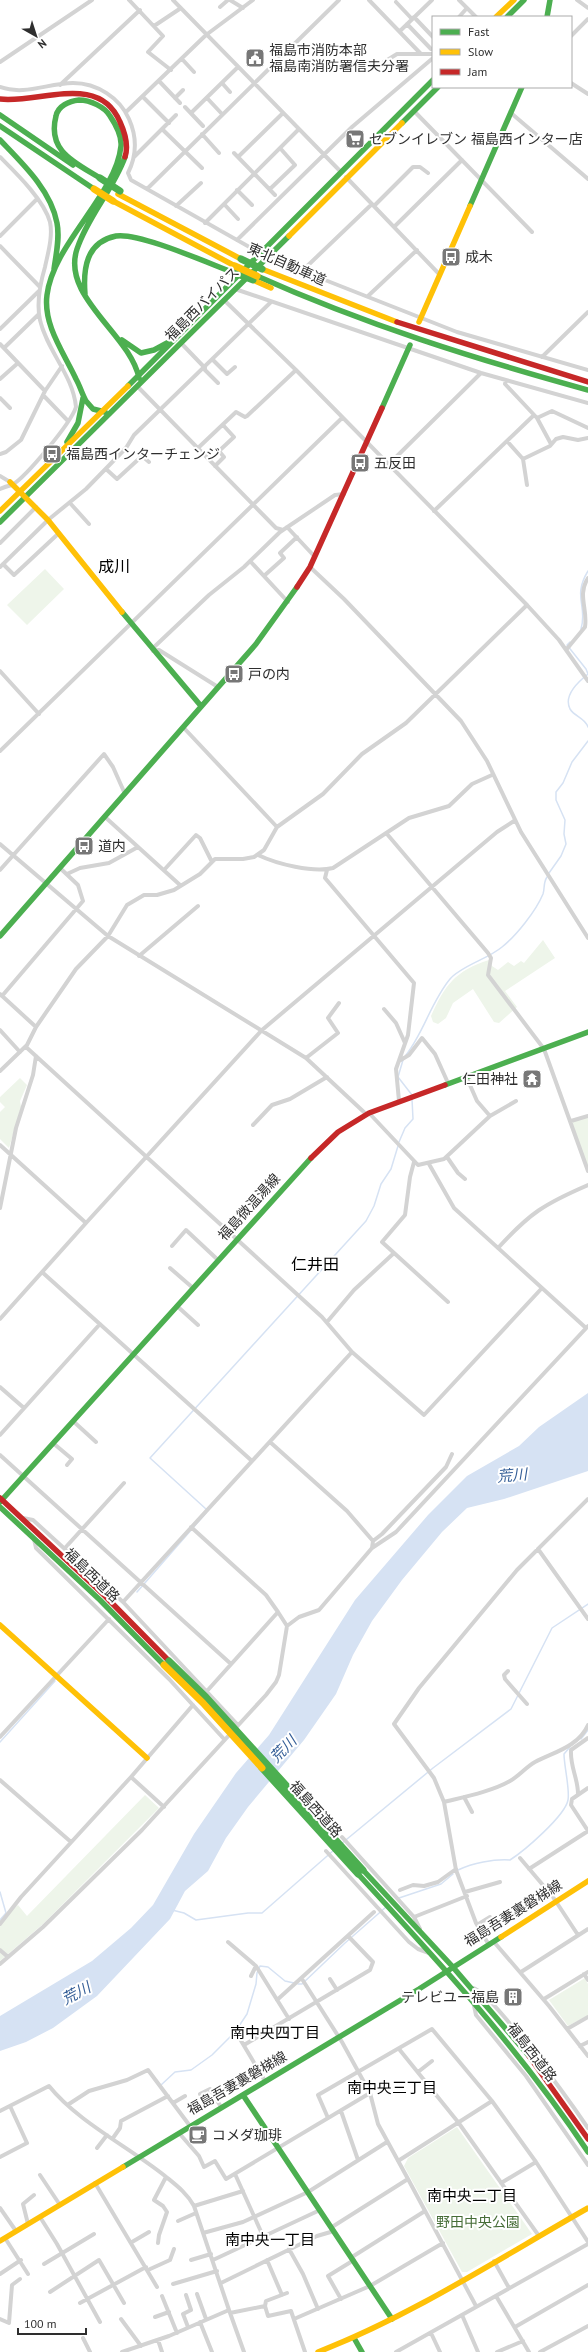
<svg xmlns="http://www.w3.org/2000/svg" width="588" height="2352" viewBox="0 0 588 2352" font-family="'PT Sans','Noto Sans JP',sans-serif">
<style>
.green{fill:#eef5ea}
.water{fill:#d6e2f3}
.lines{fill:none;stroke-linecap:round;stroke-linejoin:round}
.stream{stroke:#d6e2f3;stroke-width:1.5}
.street{stroke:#d3d3d3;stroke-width:4}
.fast{stroke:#4caf50;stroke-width:5.5}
.slow{stroke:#ffc107;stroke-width:5.5}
.jam{stroke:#c62828;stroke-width:5.5}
.fast-bridge{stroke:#4caf50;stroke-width:7}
.slow-bridge{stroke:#ffc107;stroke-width:7}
.labels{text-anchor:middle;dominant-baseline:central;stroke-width:4;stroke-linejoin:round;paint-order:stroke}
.poi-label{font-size:14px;fill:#2e2e2e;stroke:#fff;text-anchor:start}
.street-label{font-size:14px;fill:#2e2e2e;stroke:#fff}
.park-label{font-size:14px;fill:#466d37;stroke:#fff}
.water-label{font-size:15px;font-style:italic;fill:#345e97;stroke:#fff}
.neighbourhood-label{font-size:15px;fill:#000;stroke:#fff}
.quarter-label{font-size:16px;fill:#000;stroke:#fff}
</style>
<rect width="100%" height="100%" fill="#fff"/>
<path class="green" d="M45 569 64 589 27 625 7 605Z
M543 940 555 958 505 991 517 1007 499 1023 494 1022 473 989 453 1003 446 1018 438 1024 433 1022 431 1016C445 985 455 971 489 960L492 966 498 970 508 962 514 966 521 961 524 963Z
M20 1078 27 1085 20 1101 21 1107 9 1148 0 1139V1112L5 1107 0 1102V1097Z
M588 1117V1168L572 1122Z
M145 1795 159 1808 43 1924 0 1961V1920L18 1905 27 1916Z
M585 1978 588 1984V2015L568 2026 549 2000Z
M457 2127 532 2234 467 2272H462L404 2166 408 2158Z"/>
<path class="water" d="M588 1393V1471L504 1499 467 1508 442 1532 402 1580 372 1621 353 1655 336 1694 304 1740 248 1807 226 1838 208 1871 185 1891 170 1919 97 1996 53 2028 26 2042 0 2051V2016L92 1961 131 1928 153 1905 194 1834 236 1773 269 1735 355 1600 428 1515 467 1476 519 1446 539 1427Z"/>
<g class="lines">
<path class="stream" d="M581 629C588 606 572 597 588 571
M570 642 567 645 586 669 588 674C579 681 563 695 570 709 575 717 585 718 588 727
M549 873 561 856 566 844 564 834 565 820 556 800V792L563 783 572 762 588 741
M406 1055C424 1032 431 1002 450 979 461 966 488 959 502 947 516 936 536 911 543 894 545 888 543 883 547 877
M403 1060 398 1077 412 1095
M399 1142 405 1128 413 1119 412 1099
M206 1509 150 1458 366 1221 374 1206 381 1184 391 1169 398 1146
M137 1592 206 1513
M581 1739 588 1730
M0 1742 55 1681
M341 1844 433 1768 511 1709 552 1628 588 1604
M458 1870C473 1863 493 1859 510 1860 524 1851 565 1816 568 1800 570 1789 564 1766 564 1754L570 1747
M0 1892 6 1913 0 1920
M399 1898 441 1884 453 1874
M172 1910 184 1913 196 1920 248 1913H262L334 1850
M298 1984H302L345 1943 386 1907
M161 2085 175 2072 191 2070 212 2055 235 2032 247 2014 256 1984 257 1973 260 1966 268 1967 285 1981 294 1983"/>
<path class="street" d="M129 0 163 36 148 52 171 70
M173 0 341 172
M230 0 243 8
M369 0 421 54
M459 0 476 17
M577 0 588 8
M396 2 412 19
M220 7 228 0
M414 17 433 37
M459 17 467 8
M407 24 431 49
M154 26 181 8
M400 31 432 0
M571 36 588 19
M182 59 194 72
M0 62 92 0
M384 62 397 54H433
M159 81 180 103
M222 83 230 92
M571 83 588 94
M60 85 140 10
M0 87C25 96 48 83 73 83 97 83 120 98 129 119 137 137 137 155 128 173L131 180 267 257 292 267 457 332 588 370
M143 97 169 123
M175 98 183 90
M207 98 222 114
M185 107 203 126
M414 111 532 232
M126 112 206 35 253 0
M191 113 238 67
M511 113 588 179
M162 129 202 168
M202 134 219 153
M234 153 275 195
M0 157C16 173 44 200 50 222 53 236 48 253 45 267 40 284 36 302 40 320 47 351 73 375 76 407 71 423 26 477 12 485 8 486 4 487 0 489
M134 157 176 115
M238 157 283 113
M346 177 440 275
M147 189 339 0
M270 189 295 165 280 148
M237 190 252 205
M224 204 238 219
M176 206 201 183
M374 206 413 167H420L428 173
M205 223 299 129
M394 227 462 160
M0 236 37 199
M237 240 352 127 433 58
M0 246 40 287
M302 271 372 204
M235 289 481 373 588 403
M368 296 417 250
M224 300 296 370 527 605 559 640 588 681
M0 329 39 291
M181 343 205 368
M0 344 45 391
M4 348 39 314
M542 357 588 312
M213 360 227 374 235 367
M204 369 218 383
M0 379 18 363
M506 380 505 384 537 418 552 411 588 428
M138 387 276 528 283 530
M43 395 68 421
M0 398 10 408
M537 418 551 444
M507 441 523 459 527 485
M198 448 236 412 245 417 247 416 296 370
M0 454 6 452 21 440 45 391 62 366
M523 459 550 446 556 439 563 437 578 440 588 438
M389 464 481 373
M215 466 224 457 219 451 234 437 223 425
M106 469 117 479 142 456 149 462
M0 476 10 482
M70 503 89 524
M434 511 533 416
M287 527 315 557
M0 543 36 507
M250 561 288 602
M3 564 14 575 59 533
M0 567 48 520 86 489 126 448 134 435 271 302
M310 567 344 599 461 721 487 761 521 832 588 938
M265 575 284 558 280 553 297 537
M152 649 209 595 244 567 280 532 335 495 344 494
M566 650 585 627C588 609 577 595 588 578
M153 651 159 650 218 687
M0 671 39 714
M183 727 277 827
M0 751 342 418
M105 817 180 885
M387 834 488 953 491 958 488 975 544 1049 588 1171
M0 844 108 936 306 1058 366 1114
M258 855C277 864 313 873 333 868L409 818 449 806 472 784 492 775
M0 870 104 754 113 767 125 794
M164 870 196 835 200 838 211 860
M327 870 325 878 414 983 408 1035 396 1069 399 1101
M67 874 80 868 109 863 138 847
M139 956 198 906
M0 994 36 1027
M2 996 83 901 78 885 60 868
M384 1009 396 1023 405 1043
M0 1030 20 1052
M26 1047 322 1317 352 1352 424 1415 542 1288
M306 1058 338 1033 328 1018 339 1003
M399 1061 409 1055 422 1038 435 1054 448 1083
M0 1071 27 1045 36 1027 76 969 108 936 127 905 144 895H157L174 890 200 874 215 859H243L254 857 264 850 277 827 323 794 362 754 406 723 527 605
M466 1076 477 1101 490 1116
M369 1113 418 1165 444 1159 490 1116 516 1101
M571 1121 588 1116
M253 1125 272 1105 290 1099 327 1077
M0 1145 86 1223 0 1319
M447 1157 458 1173 465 1179
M414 1162 410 1177 405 1215 382 1242 448 1302
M429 1164 454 1208 586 1328
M0 1208 16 1128 33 1075 36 1056
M86 1223 262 1030 497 832 514 821
M172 1246 186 1230 218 1260
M498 1248C530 1213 544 1204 588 1185
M170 1268 193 1288
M42 1272 252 1461
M177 1306 198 1325
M327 1322 354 1290 394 1253
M0 1387 24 1408
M73 1421 96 1442
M0 1435 100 1324
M270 1442 347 1511 373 1541
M53 1443 72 1459 67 1465
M0 1455 231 1664
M23 1518 33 1520 123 1602 237 1724
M191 1527 266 1595 278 1612
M34 1539 36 1548 169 1679 224 1739
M65 1548 124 1483
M372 1548 373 1541 382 1534 446 1467 452 1454
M538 1549 588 1619
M123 1602 352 1352
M508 1671 504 1675 505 1679 527 1704
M207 1691 278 1612 287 1626
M0 1737 109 1619
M0 1780 71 1842
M588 1788 572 1799 571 1805 588 1831
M578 1794C578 1778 570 1767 571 1750L588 1738
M464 1797 472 1812
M444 1802C464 1797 493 1791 510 1781 519 1776 526 1767 535 1762 554 1752 578 1747 588 1725
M164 1807 131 1777 193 1705
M342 1837 414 1917 420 1929
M326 1851 409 1942 418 1949 429 1953
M520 1858 553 1897 578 1935
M529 1869 588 1831
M400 1890 413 1885 424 1886 438 1882 456 1869
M465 1892 500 1882
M414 1917 467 1896
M0 1924 21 1897 131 1777
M477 1925 490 1917
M228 1942 256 1966 289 2019
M494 1942 549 2006 588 2056
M489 1945 476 1923 456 1870 444 1802 434 1778 394 1724 419 1688 517 1570 588 1499
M0 1950 8 1957
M0 1964 43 1927 142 1830 266 1695 276 1682 279 1675 287 1626 299 1617 319 1610 372 1548 396 1532 588 1326
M521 1972 588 1929
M584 1974 588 1980
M251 1976 256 1966
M302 1979 342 2042 370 2093 378 2124 408 2179
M330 1979 337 1990
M473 1988C492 1992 573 2106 588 2128
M544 1999 588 1972
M277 2000 374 1912
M473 2001 476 2015 526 2076 588 2165
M567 2029 588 2017
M237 2034 265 2081
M244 2045 370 1970 373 1962 348 1936
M580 2046 588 2042
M399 2049 458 2122 539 2236
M418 2072 432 2061
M200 2094 210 2089 221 2107
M173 2103 185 2096
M69 2104 89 2091 127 2080 148 2070 190 2126
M0 2111 49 2086C78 2122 129 2147 165 2176 176 2185 187 2193 194 2206L229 2310
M341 2111 358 2160
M328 2118 318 2095 432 2029 492 2101 536 2162 588 2242
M179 2133 199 2156 204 2167 215 2161 226 2179 370 2093
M113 2138 120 2128 121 2121 168 2096
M97 2148 107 2135
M0 2157 27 2143 10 2106
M398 2161 492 2101
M235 2174 263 2236
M40 2175 60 2205
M95 2183 157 2287
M501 2183 536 2162
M194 2206 243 2191
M0 2208 16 2231
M40 2217 57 2244 100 2322
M178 2221 196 2213
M28 2224 23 2204 34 2195
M332 2227 408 2179 476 2306
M203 2233 243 2222 308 2192 387 2142
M5 2238 28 2274
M132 2242 149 2232
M158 2243 159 2235 167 2212 163 2206 154 2200 166 2177
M289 2249 303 2274 318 2309
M352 2257 425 2211
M191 2260 211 2254
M213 2260 320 2210
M267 2260 282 2295
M494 2261 509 2288
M44 2264 94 2234
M148 2270 170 2260 174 2249
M0 2274 21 2260
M221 2283 317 2236 334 2231
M173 2284 217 2271
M50 2292 99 2260 124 2303
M197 2294 206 2319
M186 2295 191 2310 183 2314 188 2327
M162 2296 177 2333
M496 2296 529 2352
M341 2299 328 2276 354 2260
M80 2303 146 2267
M265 2306 266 2301 287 2293
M230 2313 265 2306 268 2316 291 2311 305 2352
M462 2315 478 2352
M155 2317 169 2312
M0 2319 9 2323 12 2285 20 2279
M121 2319 141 2346
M294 2319 370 2286 443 2243
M200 2322 212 2352
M515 2327 588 2285
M431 2333 440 2352
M83 2338 90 2352
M158 2340 162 2352
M122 2352 169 2336 229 2310 244 2352
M396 2352 588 2244
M497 2352 523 2341
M540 2352 588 2326"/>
<path class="fast" d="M507 17 524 0
M547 17 550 0
M0 115 73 165
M402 123 438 87
M0 126 94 189
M0 140C22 163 51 190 57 223 60 238 56 254 54 269
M125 157C113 190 88 216 77 249 61 297 130 334 139 378
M100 178C74 162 47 151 56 116 58 106 69 101 79 100 90 100 105 107 110 116 116 125 122 135 121 146 116 195 53 244 47 295 43 325 64 353 76 379 80 386 82 394 86 401L93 409 105 412
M470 206 522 87
M257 276C364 324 475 359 588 390
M85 294C83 269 86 242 116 236 138 232 208 263 232 272
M122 340 141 353 154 350 167 343
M128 386 433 80
M382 408 410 345
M67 442 78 423 83 398
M0 522 289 236
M122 612 201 706
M0 936 256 644 297 587
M445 1085 588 1032
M0 1502 311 1158
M0 1507 100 1600 164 1665
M363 1870 452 1966 529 2056
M358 1874C440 1963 521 2051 588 2152
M243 2095 392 2319
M123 2167 419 1989 501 1937
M354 2338 362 2352"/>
<path class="slow" d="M496 17 514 0
M118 194 241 259
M113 201 235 266
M289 236 402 123
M262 269 397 322
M253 280 271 288
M419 322 470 206
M10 482 48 520 122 612
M0 511 128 386
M0 1625 147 1758
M501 1937 588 1881
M0 2241 123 2167
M318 2352C413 2315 500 2258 588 2208"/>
<path class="jam" d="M0 99C39 104 99 72 120 122 125 133 129 145 125 157
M397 322 588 382
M297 587 310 567 382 408
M311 1158 338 1132 369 1113 445 1085
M0 1498 105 1596 169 1661
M529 2056 588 2139"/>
<path class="fast-bridge" d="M100 178 120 191
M241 259 262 269
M232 272 253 280
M169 1661 206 1697 363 1870
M262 1768 358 1874"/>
<path class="slow-bridge" d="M94 189 113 201
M235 266 257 276
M164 1665 203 1703 262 1768"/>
</g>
<defs>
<g id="civic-square" transform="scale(1)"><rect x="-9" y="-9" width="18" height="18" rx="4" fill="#777" stroke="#fff"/><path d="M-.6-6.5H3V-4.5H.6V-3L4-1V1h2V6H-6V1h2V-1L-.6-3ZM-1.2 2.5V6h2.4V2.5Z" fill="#fff"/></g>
<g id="supermarket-square" transform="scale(1)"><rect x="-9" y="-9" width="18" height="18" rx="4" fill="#777" stroke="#fff"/><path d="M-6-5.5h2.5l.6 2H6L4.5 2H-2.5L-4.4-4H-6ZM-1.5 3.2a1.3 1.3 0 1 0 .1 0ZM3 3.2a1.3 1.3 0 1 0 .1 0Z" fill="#fff"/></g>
<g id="bus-square" transform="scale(1)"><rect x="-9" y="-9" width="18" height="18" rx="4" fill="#777" stroke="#fff"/><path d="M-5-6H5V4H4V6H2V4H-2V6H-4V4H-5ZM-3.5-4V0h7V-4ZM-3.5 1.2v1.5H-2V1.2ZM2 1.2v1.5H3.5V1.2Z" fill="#fff"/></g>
<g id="temple-square" transform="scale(1)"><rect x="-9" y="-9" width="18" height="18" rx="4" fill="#777" stroke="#fff"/><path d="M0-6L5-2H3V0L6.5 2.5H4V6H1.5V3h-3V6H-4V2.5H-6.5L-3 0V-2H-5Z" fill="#fff"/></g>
<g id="building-square" transform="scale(1)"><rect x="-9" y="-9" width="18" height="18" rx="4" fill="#777" stroke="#fff"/><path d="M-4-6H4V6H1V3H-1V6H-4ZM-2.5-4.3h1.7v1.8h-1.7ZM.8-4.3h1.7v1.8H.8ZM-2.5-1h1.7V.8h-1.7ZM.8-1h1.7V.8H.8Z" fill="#fff"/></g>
<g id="cafe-square" transform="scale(1)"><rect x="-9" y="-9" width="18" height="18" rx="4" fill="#777" stroke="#fff"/><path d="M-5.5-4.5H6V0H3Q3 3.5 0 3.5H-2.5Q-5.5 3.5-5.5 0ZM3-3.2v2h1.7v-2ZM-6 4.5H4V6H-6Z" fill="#fff"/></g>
</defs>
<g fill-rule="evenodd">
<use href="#civic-square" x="255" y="58"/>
<use href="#supermarket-square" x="355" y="139"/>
<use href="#bus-square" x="451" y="257"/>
<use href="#bus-square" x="52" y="454"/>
<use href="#bus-square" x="360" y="463"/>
<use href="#bus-square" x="234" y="674"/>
<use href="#bus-square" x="84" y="846"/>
<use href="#temple-square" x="532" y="1079"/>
<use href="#building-square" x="513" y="1997"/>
<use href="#cafe-square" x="198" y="2135"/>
</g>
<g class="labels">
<g class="poi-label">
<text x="269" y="50">福島市消防本部<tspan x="269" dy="16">福島南消防署信夫分署</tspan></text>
<text x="369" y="139">セブンイレブン 福島西インター店</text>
<text x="465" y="257">成木</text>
<text x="66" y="454">福島西インターチェンジ</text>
<text x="374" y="463">五反田</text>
<text x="248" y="674">戸の内</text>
<text x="98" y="846">道内</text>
<text x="518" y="1079" text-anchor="end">仁田神社</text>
<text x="499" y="1997" text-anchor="end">テレビユー福島</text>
<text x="212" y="2135">コメダ珈琲</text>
</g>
<g class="street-label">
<text transform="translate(287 264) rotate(24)">東北自動車道</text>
<text transform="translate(202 304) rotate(-45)">福島西バイパス</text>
<text transform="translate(249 1207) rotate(-48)">福島微温湯線</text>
<text transform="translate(92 1575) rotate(44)">福島西道路</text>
<text transform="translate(316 1809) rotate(48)">福島西道路</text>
<text transform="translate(513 1913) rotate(-32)">福島吾妻裏磐梯線</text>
<text transform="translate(532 2052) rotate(52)">福島西道路</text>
<text transform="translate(237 2083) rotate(-30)">福島吾妻裏磐梯線</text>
</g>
<g class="park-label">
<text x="478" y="2222">野田中央公園</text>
</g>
<g class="water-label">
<text transform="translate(512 1475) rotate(-5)">荒川</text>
<text transform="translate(283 1749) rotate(-46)">荒川</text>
<text transform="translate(76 1993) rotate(-28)">荒川</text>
</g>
<g class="neighbourhood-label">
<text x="275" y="2032">南中央四丁目</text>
<text x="392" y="2087">南中央三丁目</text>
<text x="472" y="2195">南中央二丁目</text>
<text x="270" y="2239">南中央一丁目</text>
</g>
<g class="quarter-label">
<text x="114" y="566">成川</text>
<text x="315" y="1264">仁井田</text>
</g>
</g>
<rect x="432" y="16" width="140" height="72" fill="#ffffff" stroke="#ababab"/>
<rect x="440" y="29" width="20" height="6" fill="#4caf50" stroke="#ababab"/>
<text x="468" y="36" font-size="12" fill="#2e2e2e">Fast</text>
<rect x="440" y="49" width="20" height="6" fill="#ffc107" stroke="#ababab"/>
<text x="468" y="56" font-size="12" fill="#2e2e2e">Slow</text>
<rect x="440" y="69" width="20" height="6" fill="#c62828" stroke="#ababab"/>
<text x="468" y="76" font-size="12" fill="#2e2e2e">Jam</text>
<g transform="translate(36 36) rotate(141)" stroke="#ffffff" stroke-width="3" paint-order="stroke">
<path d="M0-3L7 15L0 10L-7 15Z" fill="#2e2e2e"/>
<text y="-6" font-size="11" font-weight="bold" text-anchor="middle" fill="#2e2e2e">N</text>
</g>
<path d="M18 2328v6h68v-6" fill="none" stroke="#2e2e2e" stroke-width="2"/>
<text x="24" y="2328" font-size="12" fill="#2e2e2e" stroke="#ffffff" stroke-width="3" paint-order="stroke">100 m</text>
</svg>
